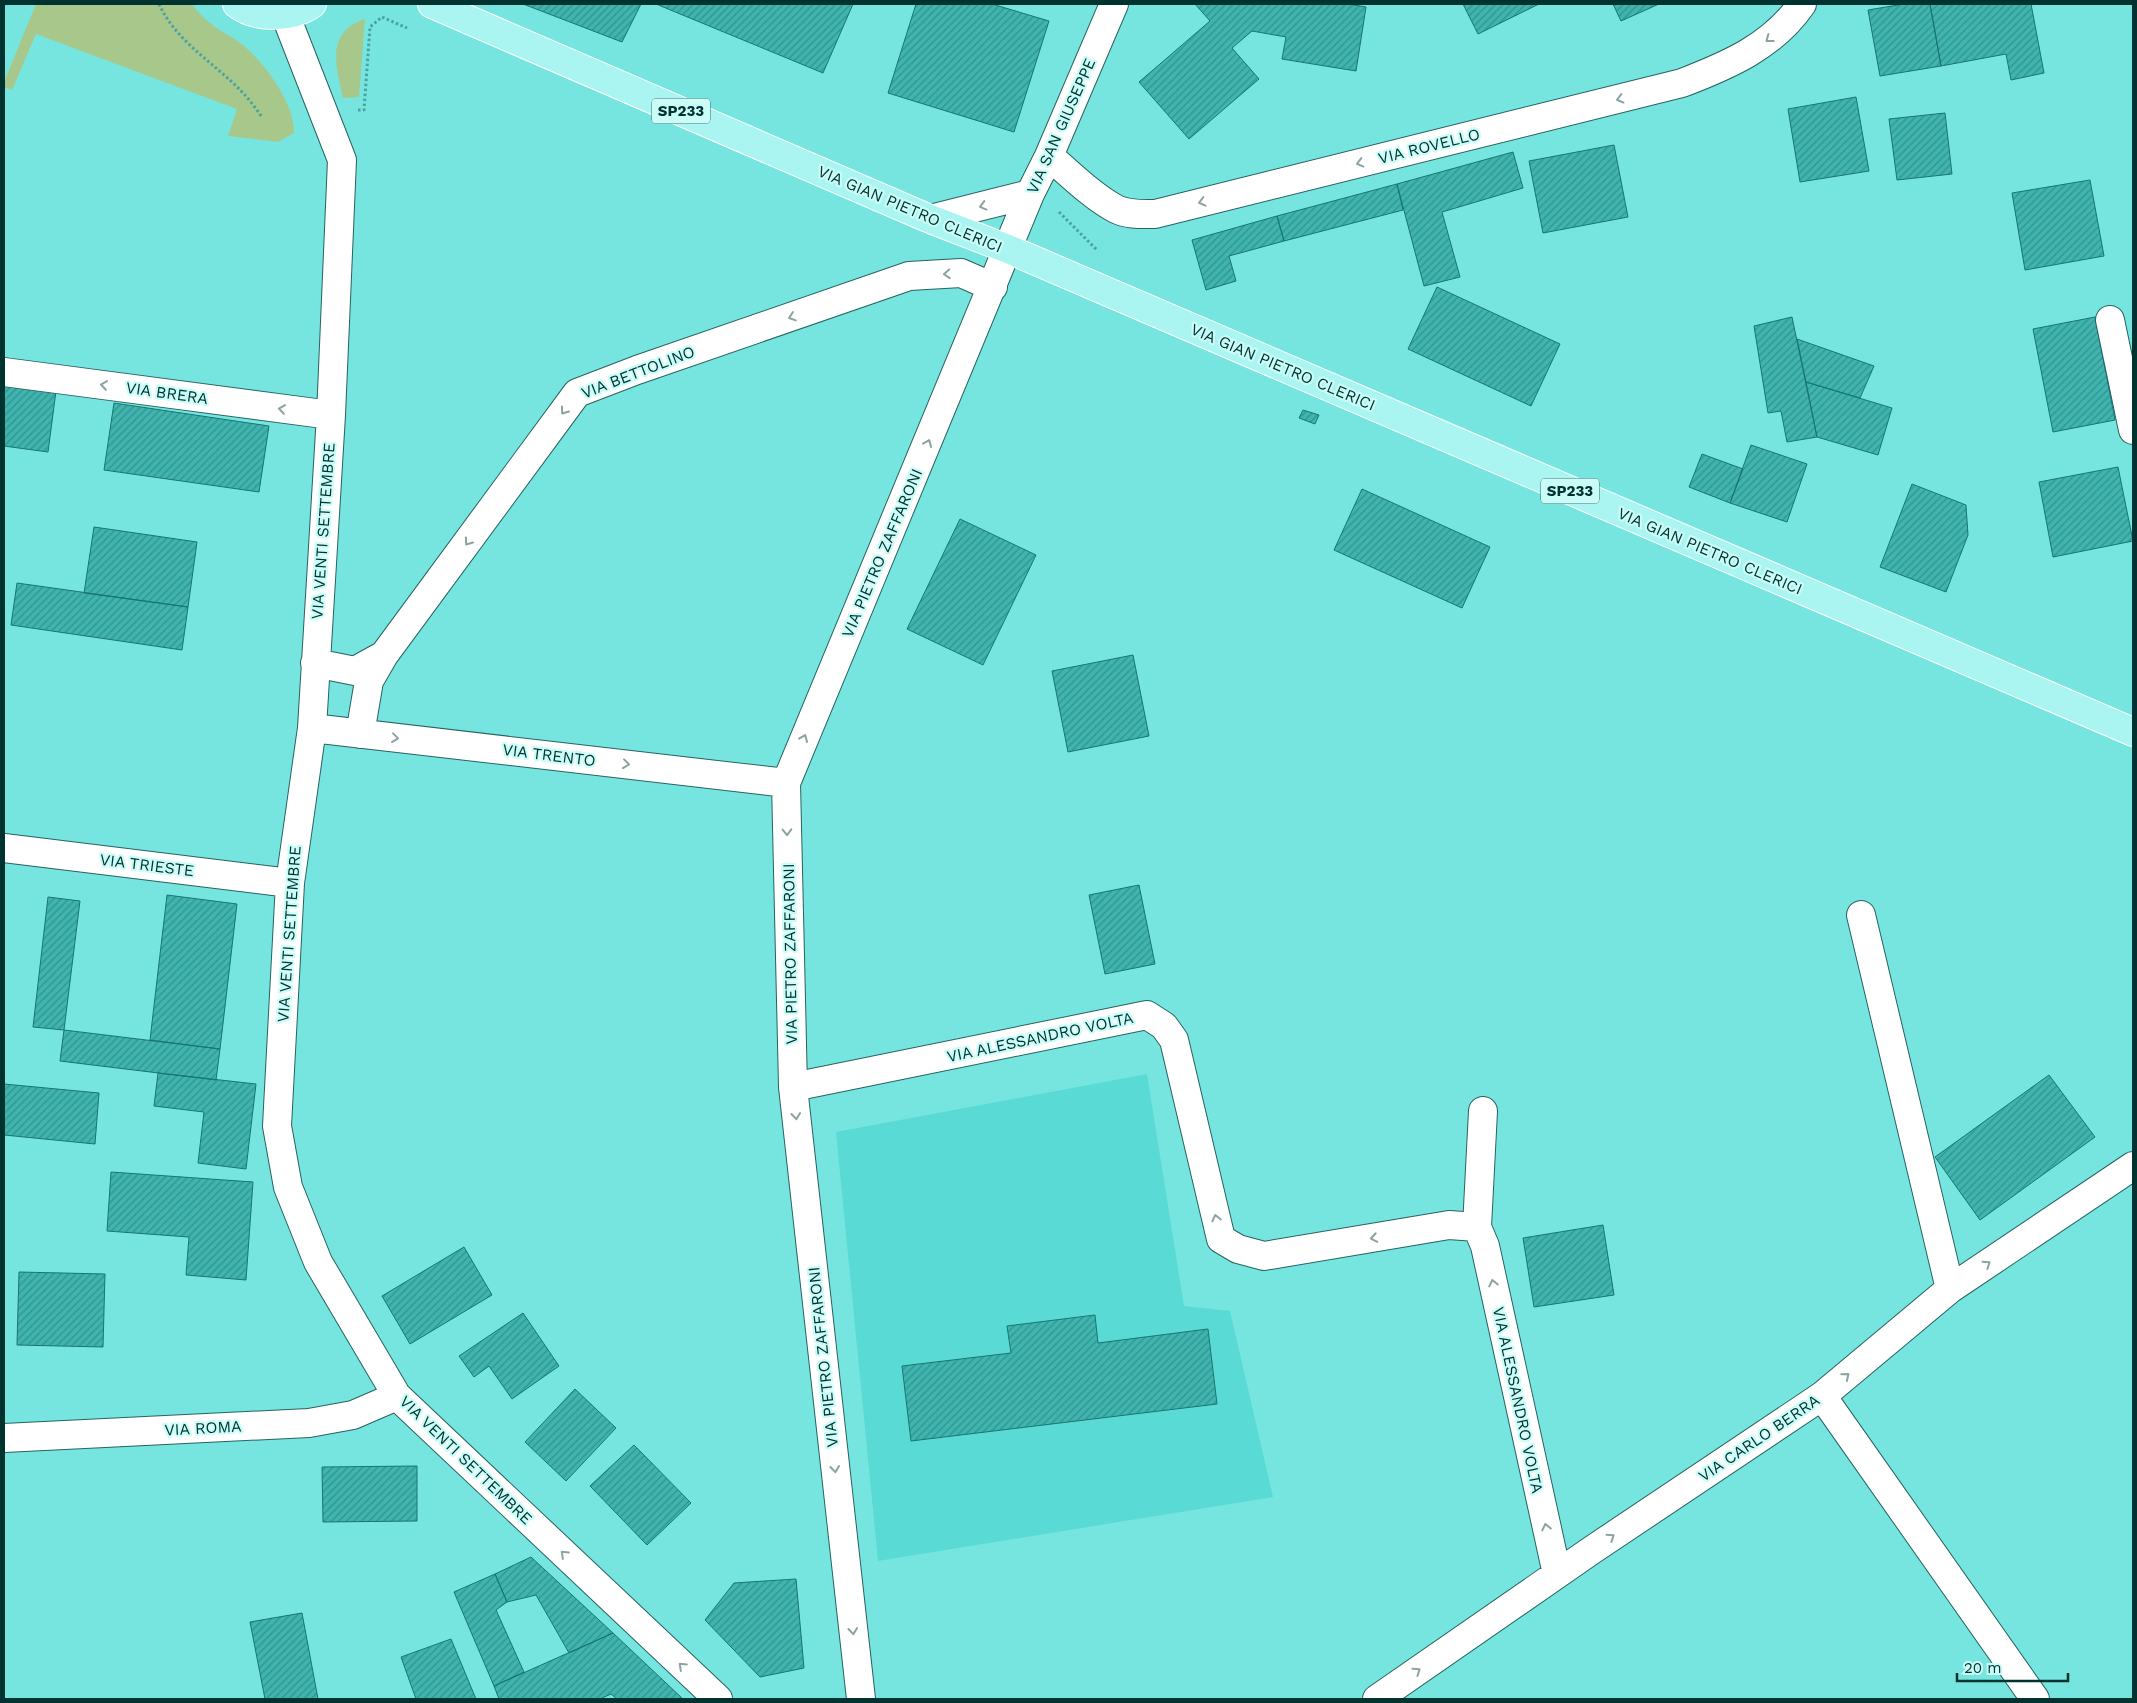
<svg xmlns="http://www.w3.org/2000/svg" width="2137" height="1703" viewBox="0 0 2137 1703" font-family="'Work Sans',sans-serif">
<style>
.built{fill:#5adad4}
.grass{fill:#a8c88b}
.building{fill:url(#building-hatch);stroke:#177672}
.lines{fill:none;stroke-linecap:round;stroke-linejoin:round}
.street-casing{stroke:#276360;stroke-width:30}
.primary-casing{stroke:#fff;stroke-width:30}
.path{stroke:#4aa39e;stroke-width:3;stroke-dasharray:2.5 2.5;stroke-linecap:butt}
.street{stroke:#fff;stroke-width:28}
.primary{stroke:#aaf5f1;stroke-width:28}
.oneway{stroke:#8ca3a2}
.labels{text-anchor:middle;dominant-baseline:central;stroke-width:4.5;stroke-linejoin:round;paint-order:stroke}
.shield{fill:#cafcf8;stroke:#3d6f6c;stroke-width:1}
.shield-label{font-size:15px;font-weight:bold;fill:#003230}
.street-label{font-size:16px;fill:#003230;stroke:#cafcf8}
</style>
<defs>
<pattern id="building-hatch" width="6" height="6" patternUnits="userSpaceOnUse" patternTransform="scale(1.25)"><rect width="6" height="6" fill="#40b4af"/><path d="M-1 1l2-2M0 6l6-6M5 7l2-2" fill="none" stroke="#33938f"/></pattern>
</defs>
<rect width="100%" height="100%" fill="#76e5df"/>
<path class="built" d="M1147 1074 1184 1306 1230 1311 1273 1497 878 1561 836 1132Z"/>
<path class="grass" d="M36 4H191C197 10 203 18 210 23 219 31 230 35 239 42 263 60 295 103 294 133L278 142 228 136 237 109 36 34 12 90 4 87V82Z
M365 19 359 97 343 98C336 66 325 32 365 19Z"/>
<path class="building" d="M523 4H641L622 42Z
M656 4H853L823 73Z
M916 4H992L1049 21 1014 132 888 93Z
M1195 4H1348L1366 7 1356 71 1282 59 1286 37 1252 31 1232 48 1259 79 1189 139 1139 82 1210 21Z
M1463 4H1539L1478 34Z
M1613 4H1659L1621 21Z
M1904 4H1930L1941 66 1880 76 1868 10Z
M1930 4H2031L2044 73 2011 80 2006 54 1941 66Z
M1856 97 1869 171 1800 182 1788 109Z
M1945 113 1952 174 1897 180 1889 119Z
M1614 145 1628 217 1543 233 1529 161Z
M1513 152 1523 188 1442 212 1460 277 1424 286 1397 184Z
M2090 180 2104 256 2025 270 2012 193Z
M1397 184 1403 210 1284 241 1277 216Z
M1277 216 1284 241 1229 256 1236 281 1206 290 1192 240Z
M1437 287 1560 344 1531 406 1408 349Z
M1792 317 1817 437 1787 442 1781 411 1768 413 1754 326Z
M2095 317 2115 420 2053 432 2033 329Z
M1797 339 1874 366 1860 398 1806 382Z
M1806 382 1892 408 1878 455 1817 437Z
M4 384 56 391 48 452 4 446Z
M114 403 269 426 259 492 104 470Z
M1303 410 1319 415 1315 424 1299 418Z
M1751 445 1807 464 1787 522 1730 503Z
M1702 454 1743 469 1730 503 1689 487Z
M2118 467 2133 541 2053 557 2039 482Z
M1912 484 1966 505 1968 535 1946 592 1880 567Z
M1362 489 1490 547 1462 608 1334 550Z
M960 519 1036 555 983 665 907 629Z
M94 527 197 542 188 607 84 593Z
M17 583 188 607 182 650 11 625Z
M1133 655 1149 736 1068 752 1052 671Z
M1139 885 1155 964 1105 974 1089 895Z
M167 895 237 904 220 1049 150 1040Z
M48 897 80 901 64 1030 33 1027Z
M64 1030 220 1049 216 1080 60 1061Z
M158 1073 256 1084 246 1169 198 1163 204 1112 154 1106Z
M2049 1075 2095 1137 1980 1220 1935 1157Z
M4 1084 99 1093 95 1144 4 1135Z
M111 1172 253 1182 246 1280 186 1275 189 1237 107 1231Z
M1603 1225 1614 1295 1534 1307 1523 1238Z
M464 1247 492 1295 410 1344 382 1296Z
M19 1272 105 1274 103 1347 17 1345Z
M523 1313 559 1366 512 1399 489 1366 474 1377 459 1356Z
M1095 1315 1098 1343 1208 1329 1217 1404 911 1441 902 1366 1011 1353 1007 1326Z
M575 1389 616 1428 566 1481 525 1442Z
M634 1445 691 1503 647 1545 590 1486Z
M417 1466V1521L323 1522 322 1467Z
M531 1557 613 1633 569 1653 536 1595 507 1602 495 1574Z
M495 1574 507 1602 496 1610 524 1672 494 1686 454 1592Z
M796 1579 804 1668 760 1677 705 1620 734 1583Z
M302 1613 318 1699H265L250 1622Z
M613 1633 683 1699H617L611 1694 600 1699H499L494 1686Z
M451 1639 476 1699H416L401 1657Z"/>
<g class="lines">
<g class="street-casing">
<path id="street" d="M285 14 342 160 331 415 312 728 290 883 277 1126 288 1187 318 1262 397 1396 718 1699
M1049 156C1069 173 1093 197 1116 209 1128 215 1142 214 1155 214L1682 83C1729 65 1773 46 1802 4
M930 219 1030 194
M2110 320 2133 430
M4 372 331 415
M315 663 355 671 384 655 577 393 637 370 909 276 961 273 993 287
M312 728 786 783
M360 734 369 681 384 655
M4 848 290 883
M1861 915 1950 1289
M793 1087 1147 1015 1164 1026 1174 1040 1221 1239 1238 1249 1264 1256 1449 1225 1477 1227 1485 1246 1557 1574
M1477 1227 1483 1111
M1822 1396 2035 1699
M4 1438 309 1423 353 1415 397 1396
M861 1699 793 1087 786 783 1030 194 1049 156 1114 4
M1377 1699 1592 1550 1822 1396 1950 1289 2133 1166"/>
</g>
<g class="primary-casing">
<path id="primary" d="M237 4C256 19 292 18 312 4
M432 4 930 219 1008 249 2133 732"/>
</g>
<path class="path" d="M159 4C177 43 215 63 243 93 250 100 256 109 262 117
M358 110H364L370 27 382 17 407 28
M1059 212 1097 250"/>
<use href="#street" class="street"/>
<use href="#primary" class="primary"/>
</g>
<defs><path id="oneway-chevron" d="M-2-3.5L2.5 0L-2 3.5" fill="none" stroke-width="1.6" stroke-linecap="round" stroke-linejoin="round" transform="scale(1.25)"/></defs>
<g class="oneway">
<use href="#oneway-chevron" transform="translate(1769 39) rotate(143)"/>
<use href="#oneway-chevron" transform="translate(1620 99) rotate(166)"/>
<use href="#oneway-chevron" transform="translate(1360 163) rotate(166)"/>
<use href="#oneway-chevron" transform="translate(1202 202) rotate(166)"/>
<use href="#oneway-chevron" transform="translate(983 206) rotate(165)"/>
<use href="#oneway-chevron" transform="translate(947 274) rotate(176)"/>
<use href="#oneway-chevron" transform="translate(792 317) rotate(161)"/>
<use href="#oneway-chevron" transform="translate(104 385) rotate(-172)"/>
<use href="#oneway-chevron" transform="translate(282 409) rotate(-172)"/>
<use href="#oneway-chevron" transform="translate(564 411) rotate(126)"/>
<use href="#oneway-chevron" transform="translate(928 443) rotate(-67)"/>
<use href="#oneway-chevron" transform="translate(468 542) rotate(126)"/>
<use href="#oneway-chevron" transform="translate(395 738) rotate(7)"/>
<use href="#oneway-chevron" transform="translate(804 738) rotate(-67)"/>
<use href="#oneway-chevron" transform="translate(626 764) rotate(7)"/>
<use href="#oneway-chevron" transform="translate(787 832) rotate(89)"/>
<use href="#oneway-chevron" transform="translate(796 1116) rotate(84)"/>
<use href="#oneway-chevron" transform="translate(1216 1218) rotate(-103)"/>
<use href="#oneway-chevron" transform="translate(1374 1238) rotate(170)"/>
<use href="#oneway-chevron" transform="translate(1987 1264) rotate(-34)"/>
<use href="#oneway-chevron" transform="translate(1493 1283) rotate(-102)"/>
<use href="#oneway-chevron" transform="translate(1846 1376) rotate(-40)"/>
<use href="#oneway-chevron" transform="translate(835 1469) rotate(84)"/>
<use href="#oneway-chevron" transform="translate(1546 1527) rotate(-102)"/>
<use href="#oneway-chevron" transform="translate(1611 1537) rotate(-34)"/>
<use href="#oneway-chevron" transform="translate(564 1554) rotate(-137)"/>
<use href="#oneway-chevron" transform="translate(853 1631) rotate(84)"/>
<use href="#oneway-chevron" transform="translate(682 1666) rotate(-137)"/>
<use href="#oneway-chevron" transform="translate(1417 1671) rotate(-35)"/>
</g>
<g class="labels">
<g class="shield">
<rect x="652" y="98.5" width="58" height="25" rx="4"/>
<rect x="1541" y="478.5" width="58" height="25" rx="4"/>
</g>
<g class="shield-label">
<text x="681" y="111">SP233</text>
<text x="1570" y="491">SP233</text>
</g>
<g class="street-label">
<text transform="translate(1061 126) rotate(-66)">VIA SAN GIUSEPPE</text>
<text transform="translate(1429 146) rotate(-14)">VIA ROVELLO</text>
<text transform="translate(910 209) rotate(23)">VIA GIAN PIETRO CLERICI</text>
<text transform="translate(1283 367) rotate(23)">VIA GIAN PIETRO CLERICI</text>
<text transform="translate(638 372) rotate(-21)">VIA BETTOLINO</text>
<text transform="translate(167 393) rotate(8)">VIA BRERA</text>
<text transform="translate(323 531) rotate(-86)">VIA VENTI SETTEMBRE</text>
<text transform="translate(1710 551) rotate(23)">VIA GIAN PIETRO CLERICI</text>
<text transform="translate(882 553) rotate(-67)">VIA PIETRO ZAFFARONI</text>
<text transform="translate(549 755) rotate(7)">VIA TRENTO</text>
<text transform="translate(147 865) rotate(7)">VIA TRIESTE</text>
<text transform="translate(289 934) rotate(-86)">VIA VENTI SETTEMBRE</text>
<text transform="translate(790 954) rotate(-91)">VIA PIETRO ZAFFARONI</text>
<text transform="translate(1040 1037) rotate(-12)">VIA ALESSANDRO VOLTA</text>
<text transform="translate(823 1357) rotate(-96)">VIA PIETRO ZAFFARONI</text>
<text transform="translate(1518 1400) rotate(78)">VIA ALESSANDRO VOLTA</text>
<text transform="translate(203 1428) rotate(-3)">VIA ROMA</text>
<text transform="translate(1759 1438) rotate(-34)">VIA CARLO BERRA</text>
<text transform="translate(466 1460) rotate(44)">VIA VENTI SETTEMBRE</text>
</g>
</g>
<rect width="2137" height="1703" fill="none" stroke="#003230" stroke-width="10"/>
<path d="M1957 1673v8h111v-8" fill="none" stroke="#003230" stroke-width="2.5"/>
<text x="1964" y="1673" font-size="15" fill="#003230" stroke="#cafcf8" stroke-width="4" paint-order="stroke">20 m</text>
</svg>
